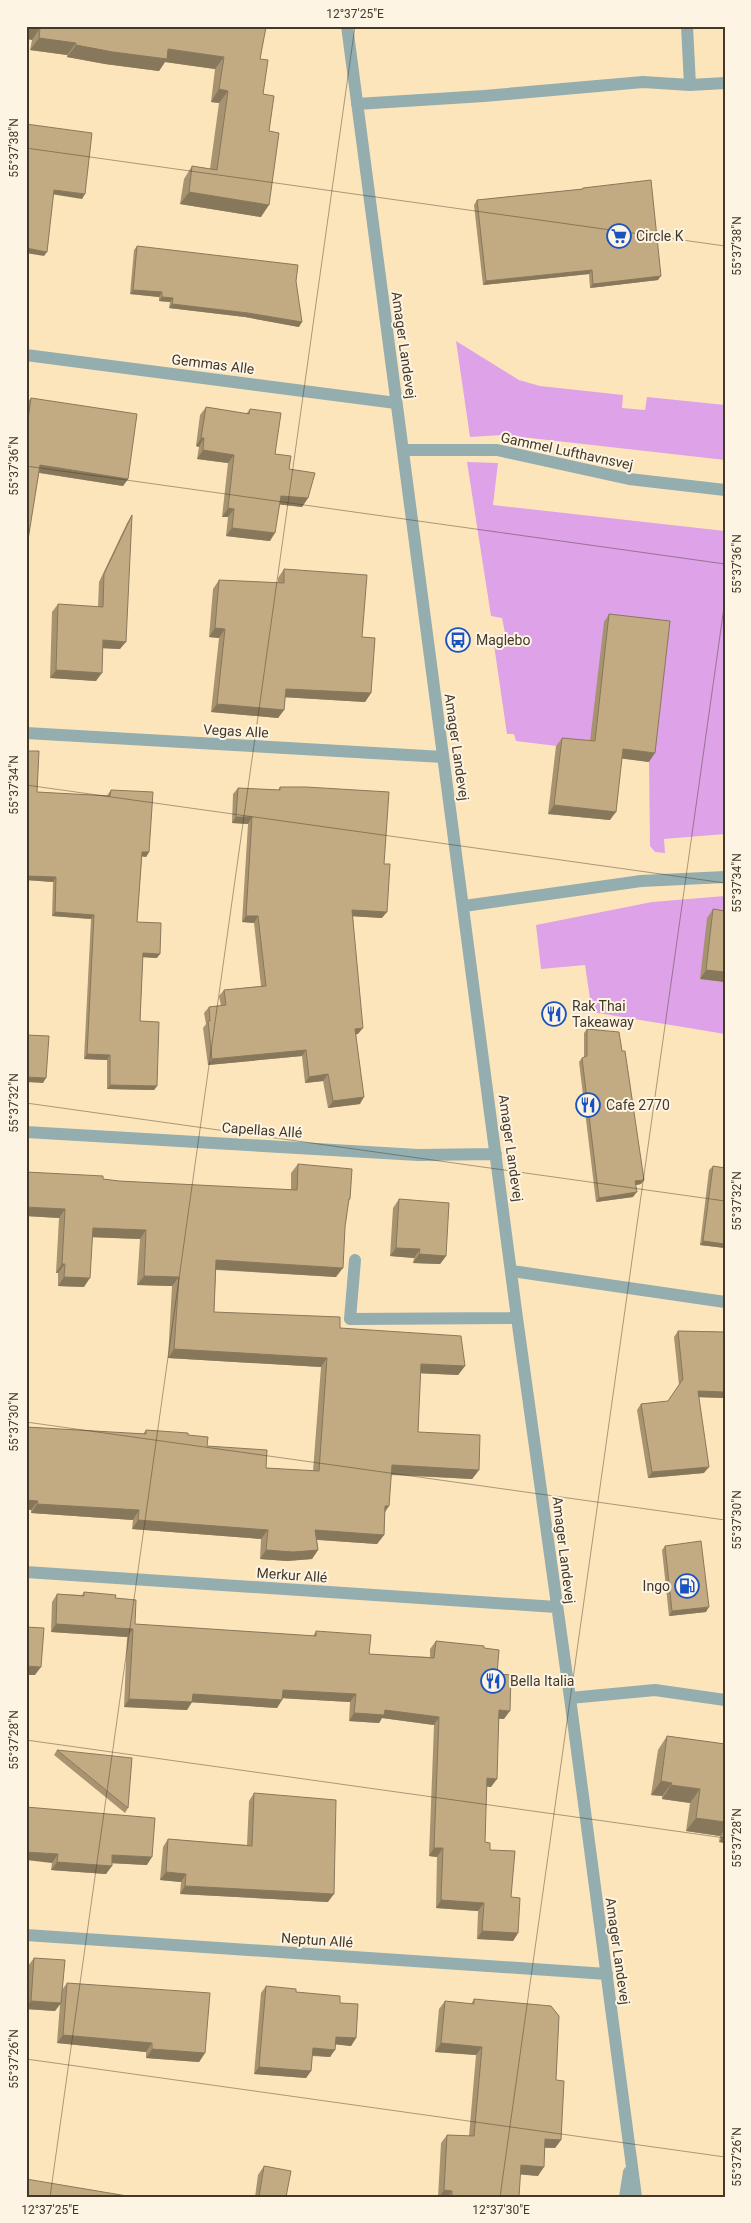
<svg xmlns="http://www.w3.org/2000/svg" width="751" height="2223" viewBox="0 0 751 2223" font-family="Roboto,sans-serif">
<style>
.green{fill:#dea2e8}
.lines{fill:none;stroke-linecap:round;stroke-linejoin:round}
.minor{stroke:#94adae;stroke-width:12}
.wall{fill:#a79370}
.shaded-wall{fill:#88785b}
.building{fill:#c2ab82;stroke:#88785b}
.ticks{fill:none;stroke:#433928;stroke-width:1;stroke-opacity:0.45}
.labels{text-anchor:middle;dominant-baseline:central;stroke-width:4;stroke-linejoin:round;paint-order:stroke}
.poi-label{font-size:14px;fill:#433928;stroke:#fef4e4;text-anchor:start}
.street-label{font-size:14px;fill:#433928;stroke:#fef4e4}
.neatline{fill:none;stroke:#433928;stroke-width:2}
.ticks-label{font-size:12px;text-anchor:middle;fill:#433928}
</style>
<rect width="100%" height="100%" fill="#fde5bb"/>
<path class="green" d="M456 341 519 380 540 386 623 395 622 408 645 410 647 397 725 405V460L503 435 470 437Z
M467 462 498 463 493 505 725 531V834L664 839 665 853 655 852 650 846 649 762 589 750 516 741 514 734H507L493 638 505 633 502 618 491 616Z
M725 896V1034L592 1012 585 965 541 969 536 925 652 902Z"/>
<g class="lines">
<path class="minor" d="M347 26 517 1318 570 1698 636 2197
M687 26 690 85
M357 104 484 96 643 82 690 85 725 83
M26 355 396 403
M404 450H497L629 479 725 490
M26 733 443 757
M464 906 641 881 725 877
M26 1132 418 1155 496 1154
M355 1260 350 1319 517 1318
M512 1271 725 1302
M26 1572 556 1607
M570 1698 655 1690 725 1700
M26 1935 607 1974
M625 2197 629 2172"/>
</g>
<path class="wall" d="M26 26 260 59 263 94 269 131 261 217 180 204 184 179 192 166 210 169 219 103 211 102 215 69 165 62 159 71 105 64 67 57V55L30 50 32 40Z
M583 188 658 280 590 288 589 274 483 285 474 205 477 200 582 189Z
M137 246 296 281 299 327 245 317 169 308 170 302 159 301V297L130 294 134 250Z
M31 398 128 479 123 486 39 473 26 546V404Z
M206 407 246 414 250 409 275 454 289 469 308 498 302 507 279 504 270 541 226 536 228 517H222L228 463 197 459 199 447 196 446 200 415Z
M132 515 120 649 103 648 96 681 50 678 52 612 58 604 98 607 99 582 127 523Z
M284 569 362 637 371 693 365 702 285 697 284 710 278 718 211 712 219 638 209 637 213 589 219 580 278 583V578Z
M609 614 649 762 622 758 610 820 548 814 556 746 562 738 590 741 604 622Z
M26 751 37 792 107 796 108 794 111 790 149 852 146 857 142 856 137 922 157 958 143 957 140 1021 157 1086 154 1090 107 1089V1060L84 1059 91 919 52 916 53 882 26 880Z
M280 787 384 864 382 918 353 916 358 1034H356L360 1104 328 1108 323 1081 305 1083 302 1056 208 1065 203 1028 206 1024 204 1013 209 1007 221 1006 219 996 224 990 261 986 254 923 242 922 248 824 232 823 233 794 238 788 278 790Z
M713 909 725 911V982L700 979 707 918Z
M587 1029 641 1184 635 1185 633 1197 596 1202 579 1062 582 1058 584 1057V1033Z
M298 1164 350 1199 348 1202 336 1277 216 1270 214 1312 340 1328 465 1366 458 1375 420 1373 418 1432 479 1470 472 1479 391 1475 385 1513 384 1535 377 1544 317 1540 318 1550 312 1559 287 1561 260 1559 261 1539 132 1529 133 1520 31 1513V1510L26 1509V1427L143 1434 146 1430 188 1435 207 1446 266 1468 313 1471 321 1367 168 1358 172 1286 137 1285 140 1239 92 1237 84 1287 58 1286V1273H56L59 1218 26 1216 103 1179 119 1181 291 1190V1173Z
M713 1166 725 1168V1248L700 1245 709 1170Z
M399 1199 446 1256 440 1264 413 1263 414 1258 390 1256 393 1208Z
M678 1331 725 1332V1398L698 1397 704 1473 648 1478 637 1410 641 1404 668 1401 679 1385 674 1337Z
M665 1546 706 1612 669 1616 662 1550Z
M84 1592 115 1598 135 1624 313 1636 316 1631 369 1654 430 1657V1649L436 1641 484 1648 497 1674 504 1719H499L491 1787 486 1786 485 1842 490 1850 511 1897 518 1933 513 1941 477 1939 478 1911 436 1908 437 1857 429 1856 434 1725 382 1718 379 1723 349 1721 350 1702 283 1698 277 1708 192 1702 187 1710 124 1707 127 1637 51 1632 52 1602 57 1594 82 1595Z
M667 1736 725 1744V1843L719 1842 720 1836 686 1831 690 1803 662 1799V1796L651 1795 658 1750Z
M57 1750 128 1808 125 1813 54 1755Z
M254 1793 328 1902 180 1894 181 1882 160 1880 163 1847 168 1839 247 1845 249 1801Z
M26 1807 147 1865 112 1863 106 1874 51 1870 52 1863Z
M34 1958 62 1990 67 1983 205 2053 199 2062 146 2058V2052L57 2043 60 2004 55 2011 26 2009V1987L28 1966Z
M266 1986 296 1992 340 2003 356 2038 351 2046 336 2044 330 2057 312 2056 311 2071 306 2078 254 2074 261 1993Z
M474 1999 556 2080 561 2140 555 2148H545L538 2176 520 2174 519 2197H438L441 2143 447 2135 469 2136 476 2055 435 2052 439 2009 445 2001 471 2004Z
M725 2113V2140L723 2116Z
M264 2166 286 2197H255L258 2175Z"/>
<path class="shaded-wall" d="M26 26 40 28 32 40 26 39Z
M39 38 76 43 67 55 30 50Z
M76 45 168 49 224 57 215 69 165 62 159 71 105 64 67 57Z
M219 89 228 91 219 103 211 102Z
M54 190 85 194 82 199 51 194Z
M189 192 269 205 261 217 180 204Z
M26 248 47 252 44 256 26 253Z
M592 270 589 274 483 285 486 281Z
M661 276 658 280 590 288 593 284Z
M133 290 162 292 159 297 130 294Z
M162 297 173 298 170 302 159 301Z
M172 304 248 313 302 322 299 327 245 317 169 308Z
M201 438H204L199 447 196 446Z
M203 450 234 455 228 463 197 459Z
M40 465 128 479 123 486 35 472Z
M281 496 308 498 302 507 275 504Z
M228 508 234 509 228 517H222Z
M232 528 275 533 270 541 226 536Z
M215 628 225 629 219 638 209 637Z
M103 640 126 642 120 649 98 648Z
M56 670 102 673 96 681 50 678Z
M286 689 371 693 365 702 280 697Z
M217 704 284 710 278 718 211 712Z
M623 749 655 753 649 762 617 758Z
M554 805 616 812 610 820 548 814Z
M236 817H252L248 824 232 823Z
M142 852H149L146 857 139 856Z
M26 876 56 877 53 882 26 880Z
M352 910 387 912 382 918 348 916Z
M55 912 94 915 91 919 52 916Z
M246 916H258L254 923 242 922Z
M143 953 160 954 157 958 140 957Z
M706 970 725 972V982L700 979Z
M363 1028 358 1034 351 1035 355 1029Z
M306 1050 302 1056 208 1065 212 1059Z
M87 1054 110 1055 107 1060 84 1059Z
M328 1074 323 1081 305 1083 309 1077Z
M26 1077 46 1078 43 1083 26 1082Z
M110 1085 157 1086 154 1090 107 1089Z
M364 1097 360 1104 328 1108 333 1101Z
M644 1180 641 1184 632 1186 635 1181Z
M637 1192 633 1197 596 1202 599 1198Z
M26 1207 65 1209 59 1218 26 1216Z
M93 1228 146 1230 140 1239 87 1237Z
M703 1241 725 1244V1248L700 1245Z
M396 1248 420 1249 414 1258 390 1256Z
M419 1254 446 1256 440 1264 413 1263Z
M216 1260 343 1268 336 1277 210 1269Z
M62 1264H65L58 1273H56Z
M144 1276 179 1277 172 1286 137 1285Z
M64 1277 90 1278 84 1287 58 1286Z
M174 1349 327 1358 321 1367 168 1358Z
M421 1364 465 1366 458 1375 414 1373Z
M698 1391 725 1392V1398L693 1397Z
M392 1465 479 1470 472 1479 385 1474Z
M709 1467 704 1473 648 1478 652 1472Z
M26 1500 38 1501 31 1510 26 1509Z
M37 1504 139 1510 133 1520 31 1513Z
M385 1506H389L383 1515Z
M138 1520 268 1530 261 1539 132 1529Z
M315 1530 384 1535 377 1544 308 1539Z
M266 1550H318L312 1559 287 1561 260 1559Z
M709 1607 706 1612 669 1616 672 1611Z
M56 1624 133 1629 127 1637 51 1632Z
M26 1666 41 1667 35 1675H26Z
M283 1690 356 1694 350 1702 278 1698Z
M193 1694 282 1700 277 1708 187 1702Z
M129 1699 192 1702 187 1710 124 1707Z
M385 1710 439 1717 434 1725 382 1718 379 1723 349 1721 354 1713Z
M499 1710 510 1711 504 1719 494 1718Z
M487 1778 497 1779 491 1787 481 1786Z
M661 1781 672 1783 662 1796 651 1795Z
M671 1785 700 1789 690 1803 662 1799Z
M696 1818 725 1822V1829L720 1836 686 1831Z
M725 1834V1843L719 1842Z
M434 1848H443L437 1857 429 1856Z
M26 1852 58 1854 52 1863 26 1860Z
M112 1855 152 1857 147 1865 107 1863Z
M57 1862 112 1866 106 1874 51 1870Z
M166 1872 186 1874 181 1882 160 1880Z
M185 1886 334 1894 328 1902 180 1894Z
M441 1900 484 1903 478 1911 436 1908Z
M482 1931 518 1933 513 1941 477 1939Z
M31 2001 61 2003 55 2011 26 2009V2007Z
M63 2035 152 2043 146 2052 57 2043Z
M336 2037 356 2038 351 2046 331 2044Z
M441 2043 482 2047 476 2055 435 2052Z
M313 2048 335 2050 330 2057 308 2055Z
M152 2049 205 2053 199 2062 146 2058Z
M259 2067 311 2071 306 2078 254 2074Z
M545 2139 561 2140 555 2148 540 2147Z
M521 2165 544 2167 538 2176 515 2174Z
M444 2190 452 2191 448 2197H439Z"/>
<path class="building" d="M31 26H260L266 27 260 59 268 60 263 94 274 96 269 131 279 133 269 205 189 192 192 166 217 170 228 91 219 89 224 57 168 49 167 59 113 52 76 45V43L39 38 40 28Z
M26 124 92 133 85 194 54 190 47 252 26 248Z
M651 180 661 276 593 284 592 270 486 281 477 200 583 189V188Z
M137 246 298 265 296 281 302 322 248 313 172 304 173 298 162 297V292L133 290Z
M31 398 137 414 128 479 40 465 27 546 26 434Z
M206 407 249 414 250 409 281 413 275 454 291 456 289 469 315 473 308 498 281 496 275 533 232 528 234 509 228 508 234 455 203 450 204 438H201Z
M132 515 126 642 103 640 102 673 56 670 58 604 103 607 104 574Z
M284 569 367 575 362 637 375 638 371 693 286 689 284 710 217 704 225 629 215 628 219 580 284 583Z
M609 614 670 621 655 753 623 749 616 812 554 805 562 738 595 741Z
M26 751H39L37 792 110 796 111 790 153 792 149 852H142L137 922 161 923 160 954 143 953 140 1021 159 1022 157 1086 110 1085V1055L87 1054 94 915 55 912 56 877 26 876Z
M280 787H306L389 792 384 864H390L387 912 352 910 363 1028 355 1029 364 1097 333 1101 328 1074 309 1077 306 1050 212 1059 208 1021H210L209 1007 226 1005 224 990 266 986 258 916H246L252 817H236L238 788 280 790Z
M713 909 725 911V972L706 970Z
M587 1029 619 1032 622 1051H625L644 1180 635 1181 637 1192 599 1198 582 1058 587 1056Z
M26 1035 49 1036 46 1078 26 1077Z
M298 1164 352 1169 350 1199H349L345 1227 343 1268 216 1260 214 1312 340 1317V1328L461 1336 465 1366 421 1364 418 1432 480 1435 479 1470 392 1465 389 1506H385L384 1535 315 1530 318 1550 293 1552 266 1550 268 1530 138 1520 139 1510 37 1504 38 1501 26 1500V1427L146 1434V1430L188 1433V1435L208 1437 207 1446 267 1450 266 1468 319 1471 327 1358 174 1349 179 1277 144 1276 146 1230 93 1228 90 1278 64 1277 65 1264H62L65 1209 26 1207V1172L103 1176V1179L119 1181 297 1190Z
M713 1166 725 1168V1244L703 1241Z
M399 1199 449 1203 446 1256 419 1254 420 1249 396 1248Z
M678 1331 725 1332V1392L698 1391 709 1467 652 1472 641 1404 668 1401 683 1379Z
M701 1541 709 1607 672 1611 665 1546Z
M84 1592 116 1595 115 1598 136 1600 135 1624 316 1636V1631L371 1635 369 1654 434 1658 436 1641 484 1646V1648L499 1650 497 1674 511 1675 510 1711 499 1710 497 1779 487 1778 485 1842 490 1843V1850L515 1851 511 1897 520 1898 518 1933 482 1931 484 1903 441 1900 443 1848H434L439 1717 385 1710 384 1715 354 1713 356 1694 283 1690 282 1700 193 1694 192 1702 129 1699 133 1629 56 1624 57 1594 84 1596Z
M26 1627 44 1628 41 1667 26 1666Z
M667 1736 725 1744V1822L696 1818 700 1789 671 1785 672 1783 661 1781Z
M57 1750 132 1758 128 1808Z
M254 1793 336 1800 334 1894 185 1886 186 1874 166 1872 168 1839 252 1846Z
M26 1807 155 1818 152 1857 112 1855V1866L57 1862 58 1854 26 1852Z
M34 1958 65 1960 61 2003 31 2001Z
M67 1983 210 1993 205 2053 152 2049V2043L63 2035Z
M266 1986 296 1989V1992L340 1996V2003L358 2004 356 2038 336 2037 335 2050 313 2048 311 2071 259 2067Z
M474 1999 551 2006 559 2016 556 2080 564 2081 561 2140 545 2139 544 2167 521 2165 519 2197H452V2191L444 2190 447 2135 474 2136 482 2047 441 2043 445 2001 474 2004Z
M264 2166 291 2171 286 2197H259Z
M26 2179 133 2197H26Z"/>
<path class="ticks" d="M26 148 725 246M26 466 725 564M26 785 725 883M26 1103 725 1201M26 1422 725 1520M26 1740 725 1838M26 2059 725 2157M50 2197 355 26M500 2197 725 600"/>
<defs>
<g id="supermarket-ring" transform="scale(1.25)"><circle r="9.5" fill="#fef4e4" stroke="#1853bf" stroke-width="1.5"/><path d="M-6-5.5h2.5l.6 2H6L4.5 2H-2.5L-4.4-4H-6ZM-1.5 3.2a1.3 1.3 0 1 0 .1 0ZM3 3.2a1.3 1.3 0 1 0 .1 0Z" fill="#1853bf"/></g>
<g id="bus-ring" transform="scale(1.25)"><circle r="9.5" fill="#fef4e4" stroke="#1853bf" stroke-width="1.5"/><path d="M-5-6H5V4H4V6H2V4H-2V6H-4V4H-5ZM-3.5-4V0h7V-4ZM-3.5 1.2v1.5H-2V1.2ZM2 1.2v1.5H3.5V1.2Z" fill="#1853bf"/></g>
<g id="restaurant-ring" transform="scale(1.25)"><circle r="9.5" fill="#fef4e4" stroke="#1853bf" stroke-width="1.5"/><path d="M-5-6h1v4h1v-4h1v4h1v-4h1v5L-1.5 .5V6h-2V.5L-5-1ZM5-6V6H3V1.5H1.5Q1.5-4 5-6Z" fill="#1853bf"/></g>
<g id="fuel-ring" transform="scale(1.25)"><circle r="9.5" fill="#fef4e4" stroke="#1853bf" stroke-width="1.5"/><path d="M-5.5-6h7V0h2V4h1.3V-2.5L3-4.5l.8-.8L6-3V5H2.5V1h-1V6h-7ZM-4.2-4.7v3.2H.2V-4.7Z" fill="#1853bf"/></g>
</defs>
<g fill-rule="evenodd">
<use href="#supermarket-ring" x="619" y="236"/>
<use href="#bus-ring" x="458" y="640"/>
<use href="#restaurant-ring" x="554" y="1014"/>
<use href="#restaurant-ring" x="588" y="1105"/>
<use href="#fuel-ring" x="687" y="1586"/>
<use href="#restaurant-ring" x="493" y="1681"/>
</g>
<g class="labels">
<g class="poi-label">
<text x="636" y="236">Circle K</text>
<text x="476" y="640">Maglebo</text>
<text x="572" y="1006">Rak Thai<tspan x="572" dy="16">Takeaway</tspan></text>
<text x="606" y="1105">Cafe 2770</text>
<text x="670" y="1586" text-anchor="end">Ingo</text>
<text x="510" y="1681">Bella Italia</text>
</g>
<g class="street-label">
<text transform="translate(404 345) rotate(82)">Amager Landevej</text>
<text transform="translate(213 364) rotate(7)">Gemmas Alle</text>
<text transform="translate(567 451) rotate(12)">Gammel Lufthavnsvej</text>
<text transform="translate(236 731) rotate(3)">Vegas Alle</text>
<text transform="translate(457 747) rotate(82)">Amager Landevej</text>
<text transform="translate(262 1130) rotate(4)">Capellas Allé</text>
<text transform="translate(511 1148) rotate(82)">Amager Landevej</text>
<text transform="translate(564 1550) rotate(83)">Amager Landevej</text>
<text transform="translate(292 1575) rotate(4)">Merkur Allé</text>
<text transform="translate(317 1940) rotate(4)">Neptun Allé</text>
<text transform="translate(618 1951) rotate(82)">Amager Landevej</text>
</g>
</g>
<rect width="751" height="2223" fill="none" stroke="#fef4e4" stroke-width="55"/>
<rect x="28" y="28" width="696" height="2168" class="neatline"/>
<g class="ticks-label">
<text x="355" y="18">12°37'25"E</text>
<text transform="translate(14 148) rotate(-90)" y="4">55°37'38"N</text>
<text transform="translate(737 246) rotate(-90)" y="4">55°37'38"N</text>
<text transform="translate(14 466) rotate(-90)" y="4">55°37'36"N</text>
<text transform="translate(737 564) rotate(-90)" y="4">55°37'36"N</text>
<text transform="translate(14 785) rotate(-90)" y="4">55°37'34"N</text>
<text transform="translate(737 883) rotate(-90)" y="4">55°37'34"N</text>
<text transform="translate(14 1103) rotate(-90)" y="4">55°37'32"N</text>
<text transform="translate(737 1201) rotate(-90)" y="4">55°37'32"N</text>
<text transform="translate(14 1422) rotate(-90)" y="4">55°37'30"N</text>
<text transform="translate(737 1520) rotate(-90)" y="4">55°37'30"N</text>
<text transform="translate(14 1740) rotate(-90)" y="4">55°37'28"N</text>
<text transform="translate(737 1838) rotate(-90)" y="4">55°37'28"N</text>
<text transform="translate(14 2059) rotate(-90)" y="4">55°37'26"N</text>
<text transform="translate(737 2157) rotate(-90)" y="4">55°37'26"N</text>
<text x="50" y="2214">12°37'25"E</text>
<text x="501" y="2214">12°37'30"E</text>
</g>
</svg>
